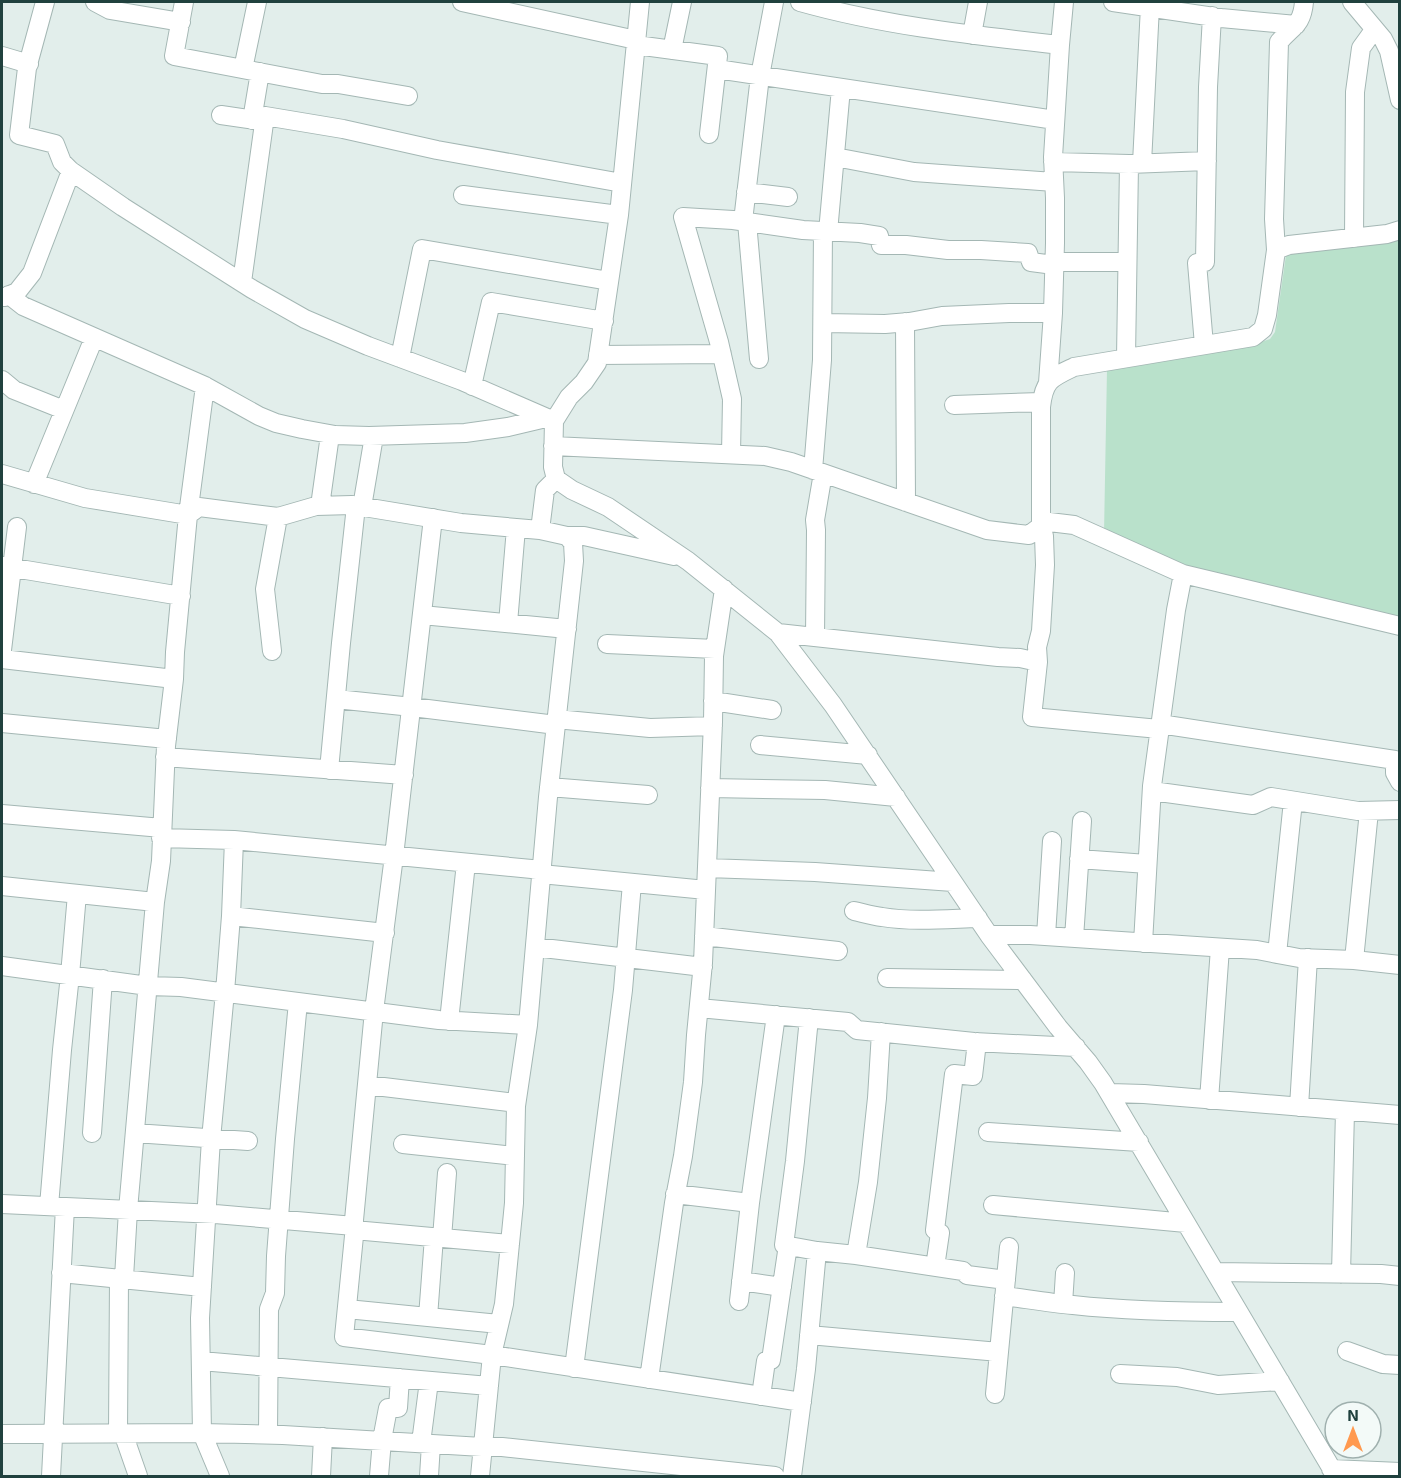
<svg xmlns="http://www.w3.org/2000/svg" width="1401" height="1478" viewBox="0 0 1401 1478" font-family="'Exo 2',sans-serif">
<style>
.green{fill:#b9e1cb}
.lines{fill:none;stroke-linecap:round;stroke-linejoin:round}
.minor-casing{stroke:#a4b7b4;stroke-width:20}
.minor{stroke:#fff;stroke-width:18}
</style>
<rect width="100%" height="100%" fill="#e2eeeb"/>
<path class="green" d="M1399 236V619L1179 566 1104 534 1107 369 1258 343 1270 339 1275 332 1286 255Z"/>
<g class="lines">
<g class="minor-casing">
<path id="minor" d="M45 2 27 68 19 135 55 144 62 162 71 171 123 207 252 289 305 319 368 346 462 381 554 421
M95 2 110 10 181 22
M184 2 174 56 322 84H338L408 96
M462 2 636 40
M640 2 619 215 597 363 584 382 569 397 554 421 553 467 556 479 572 490 608 507 688 561 778 633 833 705 989 935 1058 1027 1088 1062 1103 1083 1336 1476
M800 2C885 26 972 35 1060 45
M1113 2 1221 18 1296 25
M1352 2 1383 39 1389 51 1400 100
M972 35 978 2
M636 45 718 56 709 134
M672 50 682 2
M2 56 29 64
M243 69 257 2
M717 69 1055 120
M221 115 262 121
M252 120 260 72
M835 157 914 172 1054 182
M1053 162 1129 164 1207 161
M1142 163 1150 6
M746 192 788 197
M463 195 619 215
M743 221 760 76 774 2
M747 222 759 359
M828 232 841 88
M1354 238 1355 92 1361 48 1374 30
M1276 250 1274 219 1279 42C1292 26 1302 26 1304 2
M1054 262H1127
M242 282 265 116 343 129 437 150 622 183
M9 295 23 306 205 386 259 416 276 423 302 429 335 435 369 436 465 433 508 427 546 418
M2 297H5L17 292 32 273 71 171
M905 322 906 502
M823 323 885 324 909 322 942 316 1009 313H1053
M1204 345 1197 263 1205 262 1208 87 1212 16
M598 355 722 354
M400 358 422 249 609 281
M1126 358 1129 164
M2 380 14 390 64 410
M1048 383 1053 313 1055 243V198L1053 157 1060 45 1064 2
M472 386 491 302 604 321
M954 405 1041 402
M553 446 765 456 791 462 987 530 1029 535 1041 526V407C1044 380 1051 378 1074 367L1253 337 1263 329 1267 315 1276 250 1289 245 1387 234 1400 230
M731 454 732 399 719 342 683 217 733 220 803 230 860 233 879 236 881 245H906L948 250H981L1028 253 1031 262 1054 265
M813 470 822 360 823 231
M2 474 85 498 188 515 199 507 278 517 316 506 352 505 461 523 540 530 567 536 573 543 574 561 548 797 528 1025 516 1106 514 1203 504 1304 492 1355 480 1476
M34 484 94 338
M320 506 330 435
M362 507 374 436
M433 518 394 856 374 1011 354 1220V1236L344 1337 492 1355 802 1402
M1041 521 1074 525 1183 574 1400 626
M1041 526 1044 536 1045 565 1041 631 1037 647 1038 662 1032 717 1159 729
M540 530 545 490 556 479
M567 536H584L674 556
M2 566 181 596
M422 615 567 629
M508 623 516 528
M778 633 998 657 1020 658 1038 662
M815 637 816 530 815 520 823 473
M607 644 715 649
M2 650 17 527
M272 651 265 589 278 517
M2 659 174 679
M336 699 412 707 556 725
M713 701 772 710
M556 719 650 728 713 726
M2 723 167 739
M1160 724 1395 760V773L1400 782
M760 745 868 755
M165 757 404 775
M329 770 341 643 356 506
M549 787 648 795
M710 788 825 790 896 797
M1152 791 1253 805 1271 797 1358 811 1400 810
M2 814 162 828
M161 838 234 840 542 870
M1079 859 1147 864
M707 868 815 872 953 882
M541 874 706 890
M2 886 155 902
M854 911C863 913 873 916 882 917 913 922 946 919 978 918
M231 916 385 933
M989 935H1030L1257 950 1299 958 1354 960 1400 965
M704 936 838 951
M1046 936 1052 841
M1074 938 1082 821
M1143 943 1152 786 1176 610 1183 574
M535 947 703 967
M1277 954 1293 801
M1354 960 1369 811
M2 966 148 986 181 987 439 1020 528 1025
M887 978 1023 980
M699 1008 848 1022 857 1030 974 1042 1076 1047
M809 1018 795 1161 784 1245 817 1251 856 1255 963 1271 967 1275 1006 1280
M449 1021 466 863
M367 1085 516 1103
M1110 1093 1144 1094 1400 1115
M1209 1100 1220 948
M1299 1107 1308 958
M988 1132 1139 1142
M92 1133 103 979
M135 1133 248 1141
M403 1144 515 1156
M675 1194 750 1203
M2 1204 215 1214 354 1226
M993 1205 1186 1223
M49 1206 62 1050 70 975 77 894
M354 1230 510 1244
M442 1238 447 1173
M856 1255 868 1182 877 1098 881 1032
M935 1267 940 1233 935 1230 954 1074 973 1076 977 1042
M1215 1272 1381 1274 1400 1276
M61 1273 202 1287
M1341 1274 1345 1111
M124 1278 128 1210 155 902 161 861 166 746 174 679 175 652 188 515 205 386
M741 1281 782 1287
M1004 1296C1027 1299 1050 1303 1073 1305 1128 1311 1183 1312 1238 1312
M739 1301 750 1203 776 1015
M1063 1304 1065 1273
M347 1309 499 1324
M428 1317 434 1237
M809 1335 999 1352
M1347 1351 1383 1364 1400 1365
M201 1361 489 1386
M574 1368 623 990 632 883
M1120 1374 1177 1377 1218 1385 1280 1381
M649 1379 674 1203 683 1156 693 1082 696 1035 703 963 713 722 714 656 724 589
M995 1394 1009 1247
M761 1396 766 1361 771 1360 788 1245
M118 1433 119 1278
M123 1433 138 1476
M2 1434 202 1433 283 1435 482 1447H502L775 1476
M268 1434 269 1309 275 1293 276 1256 285 1139 298 1002
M421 1443 429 1381
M1331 1469 1400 1472
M51 1476 65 1207
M220 1476 202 1433 200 1318 211 1139 225 992 231 916 234 840
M321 1476 323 1437
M379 1476 382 1440 388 1408H398L400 1378
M429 1476 431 1444
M792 1476 806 1369 817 1251"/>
</g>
<use href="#minor" class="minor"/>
</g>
<rect width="1401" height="1478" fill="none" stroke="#20413e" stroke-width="6"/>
<g transform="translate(1353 1430)"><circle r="28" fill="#f3faf8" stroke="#9fb0ae" stroke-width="1.5"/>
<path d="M0-4.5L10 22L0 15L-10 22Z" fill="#ff994f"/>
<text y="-9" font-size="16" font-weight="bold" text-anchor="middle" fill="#20413e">N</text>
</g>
</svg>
